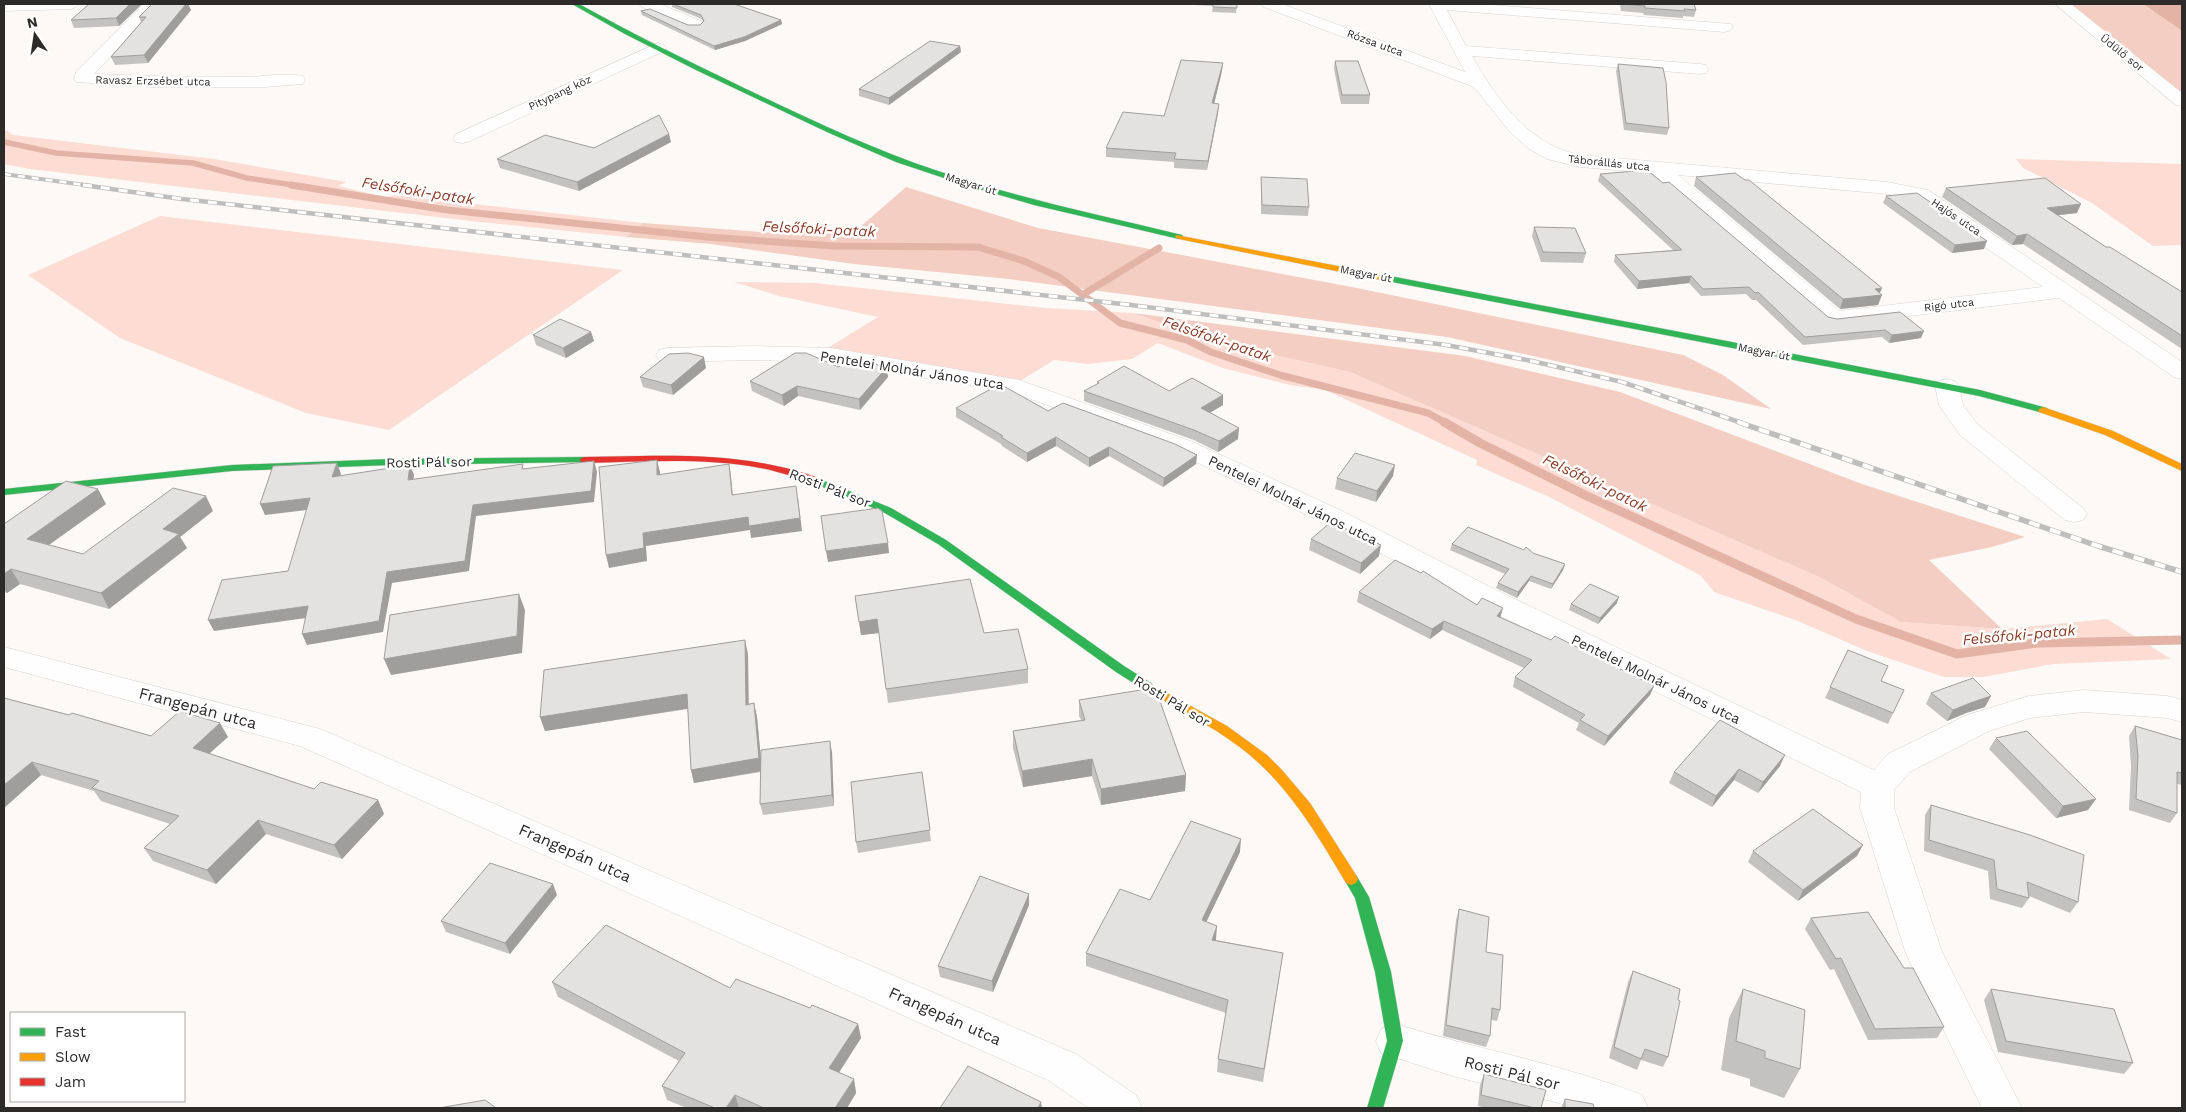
<svg xmlns="http://www.w3.org/2000/svg" width="2186" height="1112" viewBox="0 0 2186 1112" font-family="'Work Sans',sans-serif">
<style>
.green{fill:#fddcd3}
.forest{fill:#f4cec2}
.water{fill:#e3b3a6}
.lines{fill:none;stroke-linecap:round;stroke-linejoin:round}
.stream-far2{stroke:#e3b3a6;stroke-width:5.5}
.stream-far1{stroke:#e3b3a6;stroke-width:7}
.stream{stroke:#e3b3a6;stroke-width:9}
.street-casing{stroke:#d7d5d3;stroke-width:1}
.fast-casing{stroke:#d7d5d3;stroke-width:1}
.slow-casing{stroke:#d7d5d3;stroke-width:1}
.jam-casing{stroke:#d7d5d3;stroke-width:1}
.street{fill:#fffefe;fill-rule:evenodd}
.fast{fill:#30b455;fill-rule:evenodd}
.slow{fill:#ff9f0a;fill-rule:evenodd}
.jam{fill:#e5322d;fill-rule:evenodd}
.rail-far2-casing{stroke:#bfbebe;stroke-width:4}
.rail-far1-casing{stroke:#bfbebe;stroke-width:4.5}
.rail-casing{stroke:#bfbebe;stroke-width:5.5}
.rail-far2{stroke:#fff;stroke-width:2.5;stroke-dasharray:7;stroke-linecap:butt}
.rail-far1{stroke:#fff;stroke-width:3;stroke-dasharray:9;stroke-linecap:butt}
.rail{stroke:#fff;stroke-width:4;stroke-dasharray:11;stroke-linecap:butt}
.wall{fill:#c4c2c1}
.shaded-wall{fill:#a09e9d}
.building{fill:#e4e2e0;stroke:#a09e9d}
.labels{text-anchor:middle;dominant-baseline:central;stroke-width:5;stroke-linejoin:round;paint-order:stroke}
.far-street-label{font-size:11px;fill:#2d2b2a;stroke:#fff}
.street-label{font-size:14px;fill:#2d2b2a;stroke:#fff}
.water-label{font-size:15px;font-style:italic;fill:#8b3b25;stroke:#fff}
.near-street-label{font-size:16px;fill:#2d2b2a;stroke:#fff}
</style>
<rect width="100%" height="100%" fill="#fcf9f7"/>
<path class="green" d="M4 129 13 135 214 159 346 182 338 186 388 198 393 195 643 223 626 237 471 221 30 169 4 164Z
M2016 159 2182 164V245L2153 246 2092 203 2023 168Z
M160 216 623 270 389 430 306 413 120 338 28 275Z
M734 282 815 283 1046 308 1133 313 1216 342 1350 372 1819 577 1901 622 2002 629 2107 619 2171 659 2053 664 1984 677H1944L1867 651 1798 621 1714 592 1700 575 1549 497 1476 465 1477 460 1325 390 1290 385 1223 368 1158 343 1132 359 1088 364 1054 360 1020 381 869 354 826 349 878 317 779 296Z"/>
<path class="forest" d="M2062 4H2143L2182 31V94Z
M906 187 1038 228 1357 288 1683 355 1723 375 1771 409 1447 337 1009 279 854 264 711 244 626 237 643 223 788 234 818 229 851 235Z
M1133 313 1465 356 1620 392 1862 484 2025 537 1992 547 1929 560 2002 629 1901 622 1819 577 1350 372 1216 342Z"/>
<path class="water" d="M2143 4H2182V31Z"/>
<g class="lines">
<path class="stream-far2" d="M4 142 56 153 193 163 247 178 299 186"/>
<path class="stream-far1" d="M291 185 447 210 707 237 834 246 978 247 1024 261 1059 277 1120 323 1187 340 1211 352 1280 375 1428 413 1446 423
M1082 295 1159 248"/>
<path class="stream" d="M1444 422 1480 443 1587 496 1856 619 1957 654 2037 643 2182 640"/>
<g class="street-casing">
<path id="street" d="M4 4H79L76 7 71 9 4 11Z
M144 4H160L94 74C144 76 194 77 245 77 263 77 285 72 303 76L305 80 303 84 264 87H152L76 82 74 78 76 72Z
M639 4H660L701 21 703 24 701 27H689L642 7Z
M1261 4H1282L1465 72 1429 4H1480L1731 24 1733 27 1731 30 1725 32 1447 10 1466 46 1700 64 1706 65 1708 69 1706 73 1700 74 1472 56C1497 99 1528 145 1580 155L1887 182 1928 190 2182 362V379L2174 377 2059 298 1834 325 1826 323 1652 173 1580 167 1547 159 1528 148 1510 132 1474 87 1264 7ZM1678 175 1887 194 1915 199 2043 287 1839 311Z
M2055 4H2071L2182 93V106L2176 105Z
M658 43 664 45 666 48 664 51 468 142 462 143 456 142 453 138 456 134Z
M752 346 831 348 1019 380 1193 442 1344 512 1496 590 1874 770 1888 754 1967 715 2029 696 2084 690 2167 696 2182 700V722L2167 718 2084 712 2030 718 1989 731 1910 772 1894 790V808L1942 952 2022 1108H1982L1906 954 1860 808 1861 792 1476 604 1326 524 1175 452 1014 393 831 362 752 360 667 362 659 360 656 355 659 350 667 348Z
M1947 379 1955 381 1959 386 1963 405 1978 425 2083 508 2087 514 2083 520 2074 522 2065 520 1960 435 1939 405 1935 386 1939 381Z
M4 647 320 729 1076 1054 1136 1095 1142 1108H1089L1048 1080 300 746 4 667Z
M1395 1024C1477 1049 1562 1064 1642 1095L1648 1108H1578L1453 1076 1381 1053 1376 1041 1381 1029Z"/>
</g>
<g class="fast-casing">
<path id="fast" d="M572 4H579C633 34 688 61 744 88 807 118 871 149 938 171 1018 198 1100 215 1182 235L1183 237 1179 239 1034 205 965 185 896 162 827 132 696 70 625 34Z
M1390 276 1980 390 2047 408 2048 410 2043 413 1979 396 1387 281V277Z
M584 457 589 460 588 462 391 465 232 471 4 495V489L232 465 391 459Z
M812 476 891 508 946 540 1124 666 1151 683 1153 686 1151 689H1143L1116 672 938 544 883 512 808 481 807 479Z
M1351 873 1356 875 1369 897 1391 972 1403 1041 1383 1108H1367L1387 1041 1375 972 1355 898 1344 879 1346 875Z"/>
</g>
<g class="slow-casing">
<path id="slow" d="M1176 235 1390 276 1394 279 1390 282 1179 239 1175 237Z
M2043 407 2113 431 2182 464V471L2105 435 2039 412 2038 410Z
M1147 682 1227 726 1267 755 1282 770 1310 803 1356 875 1358 879 1356 883 1351 885 1346 883C1317 834 1287 783 1241 748 1211 725 1176 708 1143 689L1141 686 1143 683Z"/>
</g>
<g class="jam-casing">
<path id="jam" d="M640 456C701 455 758 457 816 477L817 479 812 482C795 478 778 471 760 468 703 457 642 462 584 463L579 460 584 457Z"/>
</g>
<use href="#street" class="street"/>
<use href="#fast" class="fast"/>
<use href="#slow" class="slow"/>
<use href="#jam" class="jam"/>
<g class="rail-far2-casing">
<path id="rail-far2" d="M4 174 92 186"/>
</g>
<g class="rail-far1-casing">
<path id="rail-far1" d="M83 185 182 199 1131 305 1446 345 1532 361 1622 382 1742 423"/>
</g>
<g class="rail-casing">
<path id="rail" d="M1738 422 2095 545 2182 572"/>
</g>
<use href="#rail-far2" class="rail-far2"/>
<use href="#rail-far1" class="rail-far1"/>
<use href="#rail" class="rail"/>
</g>
<path class="wall" d="M89 4H142L119 26 74 28 71 20Z
M152 4H188L191 10 148 63 115 65 111 57 141 22 139 17Z
M672 4H734L781 20 782 24 745 41 715 50 642 15 641 11 688 25H700L703 22 702 19 672 7Z
M1194 4H1237L1236 13 1212 12 1213 6 1194 5Z
M1620 4H1694L1696 10 1694 17 1683 16V18L1644 15 1643 13 1621 11Z
M960 46 961 52 889 105 859 96V89Z
M1335 61 1370 95 1369 104H1341L1334 69Z
M1618 64 1669 128 1667 135 1624 130 1616 71Z
M1222 71 1214 104 1218 113 1207 170 1174 168V162L1106 157V148L1164 116Z
M671 142 579 191 500 168 497 159 594 148Z
M1600 174 1828 317 1837 319 1900 312 1921 338 1889 343 1882 337 1803 345 1756 300H1752L1746 294 1701 296 1689 283 1637 289 1614 262 1615 255 1673 250 1598 181Z
M1261 177 1309 207 1308 216 1261 214Z
M1696 177 1880 293 1878 305 1840 309 1694 186Z
M1946 188 2077 213 2058 215 2106 247 2182 292V349L2023 244 2012 245 1942 197Z
M1886 196 1984 249 1952 253 1883 203Z
M1534 227 1586 253 1583 263 1541 262 1532 236Z
M591 332 594 341 566 358 536 345 533 335Z
M839 367 888 377 860 410 798 396 784 406 752 391 750 381Z
M706 368 673 395 643 387 640 377Z
M1097 382 1169 391 1223 405 1210 413 1238 439 1218 452 1194 440 1084 401V391L1097 384Z
M956 408 1048 411 1197 455 1196 464 1163 487 1109 456 1089 467 1056 446 1027 462 1002 446 1001 444 956 417Z
M1393 476 1376 502 1335 489 1337 478Z
M106 504 49 545 83 554 213 511 180 537 187 548 109 609 20 584 7 593 4 592V524Z
M1311 539 1379 556 1360 574 1309 550Z
M1452 544 1524 550 1565 564 1563 570 1551 589 1529 581 1517 598 1496 588 1498 583 1505 574 1450 550Z
M1359 592 1477 605 1503 608 1500 618 1654 686 1650 695 1604 746 1576 730 1579 723 1513 687 1515 677 1524 668 1442 630 1430 639 1357 602Z
M855 596 984 633 1028 669V683L888 703 879 633 861 635Z
M1617 603 1598 624 1569 610 1571 604Z
M1848 650 1881 681 1893 713 1888 724 1825 698Z
M748 654V704L754 703 757 717 761 759 832 752 834 806 763 815 760 804 761 772 694 783 691 770 688 709 545 731 540 717Z
M1931 693 1985 707 1966 713 1947 721 1926 704Z
M4 698 151 736 228 737 209 753 314 789 378 800 384 814 342 859 266 834 216 884 153 861 144 848 170 824 101 801 94 791 41 775 4 808Z
M1079 700 1186 775 1185 791 1101 805 1092 776 1023 787 1013 748V731L1081 720 1079 716Z
M2135 726 2182 740V785L2177 784V813L2170 823 2129 810 2131 766 2129 736Z
M1996 738 2088 810 2056 818 1989 749Z
M1780 766 1758 793 1734 780 1712 807 1669 783 1674 772Z
M922 772 931 841 858 853 856 842Z
M1931 805 2078 902 2070 913 2029 896V898L2022 908 1990 899 1988 871 1924 851 1925 815Z
M1753 851 1857 856 1798 901 1748 862Z
M1240 852 1206 922 1216 939V940L1283 953 1263 1082 1217 1072 1218 1059 1226 1013 1086 966V953L1150 900Z
M557 895 510 954 446 932 441 921Z
M1029 905 993 992 940 977 938 966Z
M1459 909 1486 952 1500 1010 1497 1021 1491 1020 1490 1036 1486 1047 1443 1036 1456 920Z
M1811 918 1904 968 1944 1027 1937 1038 1868 1040 1834 969 1830 970 1805 929Z
M1633 971 1668 1057 1663 1067 1641 1060 1637 1070 1609 1058 1628 982Z
M552 982 730 988 810 1008 858 1024 861 1038 839 1073 854 1079 856 1093 847 1108H687L667 1100 662 1086 679 1061 558 997Z
M1743 989 1800 1069 1784 1098 1750 1086V1079L1721 1070 1729 1018Z
M1991 989 2133 1063 2124 1074 1998 1052 1984 1000Z
M1484 1074 1541 1108H1488L1478 1106 1480 1085Z
M1565 1099 1594 1108H1561Z"/>
<path class="shaded-wall" d="M130 4H142L119 26 116 18Z
M186 4H188L191 10 148 63 144 55Z
M781 20 782 24 745 41 715 50 714 46Z
M960 46 961 52 889 105V98Z
M1223 63 1222 71 1212 112V103Z
M1219 104 1218 113 1207 170 1208 161Z
M669 134 671 142 579 191 577 182Z
M2081 204 2077 213 2043 217 2047 208Z
M2027 234 2023 244 2012 245 2017 236Z
M1987 241 1984 249 1952 253 1955 245Z
M1691 276 1689 283 1637 289 1639 281Z
M1882 288 1879 295H1882L1878 305 1840 309 1843 299 1875 289Z
M1924 331 1921 338 1889 343 1892 335Z
M591 332 594 341 566 358 563 348Z
M704 357 706 368 673 395 671 385Z
M887 367 888 377 860 410 859 399Z
M797 386 798 396 784 406 782 395Z
M1223 395V405L1201 418V408Z
M1239 428 1238 439 1218 452 1219 441Z
M1056 437V446L1027 462V453Z
M1109 447V456L1089 467V458Z
M1197 455 1196 464 1163 487 1164 478Z
M657 460 660 472V487L657 475Z
M594 461 597 472 594 502 476 516 469 571 392 583 383 632 307 645 302 634 387 572 473 505Z
M337 463 341 474 337 487 332 477Z
M729 464 731 476 734 507 732 495Z
M410 465 414 475 412 490 408 480Z
M1395 465 1393 476 1376 502 1377 491Z
M98 489 106 504 36 554 27 539Z
M206 496 213 511 180 537 187 548 109 609 101 593 163 529Z
M310 498 315 509 265 515 260 504Z
M798 498 802 531 751 538 750 530 646 546 647 561 609 568 606 555 643 533Z
M888 543 889 553 828 562 826 551Z
M1381 545 1379 556 1360 574 1361 563Z
M1565 564 1563 570 1551 589 1553 584Z
M11 569 20 584 7 593 4 588V574Z
M1531 576 1529 581 1517 598 1518 592Z
M519 594 525 610 522 653 391 675 384 659Z
M1619 597 1617 603 1598 624 1600 618Z
M308 606 313 617 214 631 208 620Z
M1503 608 1500 618 1497 616Z
M877 619 879 633 861 635 859 622Z
M1444 621 1442 630 1430 639 1432 629Z
M745 640 748 654 749 718 746 705Z
M1654 686 1650 695 1604 746 1608 736Z
M687 694 691 708 545 731 540 717Z
M1991 696 1985 707 1966 713 1947 721 1953 710 1973 702Z
M754 703 757 717 762 771 694 783 691 770Z
M220 723 228 737 201 761 193 748Z
M830 741 832 752 834 806 832 795Z
M1785 755 1780 766 1758 793 1763 782Z
M1092 759V776L1023 787 1022 771Z
M32 762 41 775 4 808V785Z
M1739 769 1734 780 1712 807 1716 796Z
M1186 775 1185 791 1101 805V789Z
M2096 799 2088 810 2056 818 2063 806Z
M378 800 384 814 342 859 334 845Z
M258 820 266 834 216 884 207 870Z
M1241 839 1240 852 1201 933 1202 920Z
M1863 845 1857 856 1798 901 1803 890Z
M553 884 557 895 510 954 505 943Z
M1029 894V905L993 992 992 981Z
M1217 926 1216 939 1211 953 1212 940Z
M858 1024 861 1038 832 1083 829 1068Z
M854 1079 856 1093 847 1108H835Z
M735 1095 739 1108H726Z
M1041 1102 1042 1108H1038Z"/>
<path class="building" d="M89 4H130L116 18 71 20Z
M152 4H186L144 55 111 57 146 17H139Z
M673 4H734L781 20 744 37 714 46 641 11 650 9 688 25H700L704 21 701 15Z
M1213 4H1237V8L1213 7Z
M1623 4H1694L1696 10 1684 9 1685 11 1645 8V6Z
M930 41 960 46 889 98 859 89Z
M1181 60 1223 63 1212 103 1219 104 1208 161 1174 159 1176 153 1106 148 1123 112 1164 116Z
M1335 61H1358L1370 95H1342Z
M1618 64 1663 68 1666 82 1669 128 1626 123Z
M659 115 669 134 577 182 497 159 545 135 594 148Z
M1647 170 1663 183 1669 182 1828 317 1837 319 1900 312 1924 331 1892 335 1885 330 1805 337 1758 292 1755 293 1749 287 1703 289 1691 276 1639 281 1615 255 1682 250 1600 174Z
M1735 173 1745 180H1749L1882 288 1875 289 1882 295 1843 299 1696 177Z
M1261 177 1307 179 1309 207 1262 205Z
M2045 178 2081 204 2047 208 2106 247H2110L2182 292V336L2027 234 2017 236 1946 188Z
M1917 193 1987 241 1955 245 1886 196Z
M1534 227 1575 228 1586 253 1543 252Z
M560 319 591 332 563 348 533 335Z
M688 353 704 357 671 385 640 377 669 354Z
M795 353H806L839 367 847 358 887 367 859 399 797 386 782 395 750 381Z
M1124 366 1169 391 1192 378 1223 395 1201 408 1239 428 1219 441 1194 430 1084 391 1099 383 1097 382Z
M1000 384 1048 411 1063 403 1175 444 1197 455 1164 478 1109 447 1089 458 1056 437 1027 453 1001 437 1003 436 956 408Z
M1355 453 1395 465 1377 491 1337 478Z
M657 460V475L729 464 732 495 796 486 800 518 749 526 748 517 643 533 644 548 606 555 599 467Z
M594 461 591 491 473 505 465 561 387 572 379 621 302 634 308 606 208 620 222 580 288 571 310 498 260 504 273 466 337 463 332 477 410 465 408 480 523 464 522 469Z
M66 481 98 489 27 539 83 554 173 488 206 496 163 529 179 534 101 593 11 569 4 574V524Z
M878 508 882 511 888 543 826 551 821 516Z
M1331 522 1381 545 1361 563 1311 539Z
M1468 527 1524 550 1526 547 1533 553 1565 564 1553 584 1531 576 1518 592 1498 583 1509 569 1452 544Z
M1395 560 1421 573 1423 571 1477 605 1482 598 1503 608 1497 616 1551 640 1555 636 1654 686 1608 736 1580 720 1585 715 1515 677 1532 660 1444 621 1432 629 1359 592Z
M970 579 984 633 1018 629 1028 669 886 689 877 619 859 622 855 596Z
M1590 584 1619 597 1600 618 1571 604Z
M519 594 517 636 384 659 390 615Z
M745 640 746 705 754 703 759 758 691 770 687 694 540 717 544 670Z
M1848 650 1888 666 1881 681 1904 690 1893 713 1830 687Z
M1973 678 1991 696 1973 702 1953 710 1931 693Z
M1153 688 1156 690 1186 775 1101 789 1092 759 1022 771 1013 731 1085 720 1079 700Z
M4 698 69 715 72 713 151 736 180 711 220 723 193 748 314 789 321 782 378 800 334 845 258 820 207 870 144 848 179 816 92 788 99 781 32 762 4 785Z
M1720 720 1785 755 1763 782 1739 769 1716 796 1674 772Z
M2135 726 2182 740V773L2177 772V813L2136 799 2138 756Z
M2027 731 2096 799 2063 806 1996 738Z
M830 741 832 795 760 804 761 750Z
M922 772 930 830 856 842 851 782Z
M1931 805 2030 835 2084 855 2078 902 2027 882 2029 898 1997 889 1994 860 1929 840Z
M1813 809 1863 845 1803 890 1753 851Z
M1191 821 1241 839 1202 920 1217 926 1212 940 1283 953 1264 1069 1218 1059 1228 1000 1086 953 1120 889 1150 900Z
M490 863 553 884 505 943 441 921Z
M980 876 1029 894 992 981 938 966Z
M1459 909 1489 917 1486 952 1503 955 1500 1010 1492 1008 1490 1036 1446 1025Z
M1868 912 1904 968H1913L1944 1027 1875 1029 1841 958 1836 959 1811 918Z
M606 925 730 988 736 979 810 1008 812 1005 858 1024 829 1068 854 1079 835 1108H764L735 1095 726 1108H715L662 1086 685 1053 552 982Z
M1633 971 1680 989 1678 1000 1680 1001 1668 1057 1645 1049 1641 1059 1614 1047Z
M1743 989 1805 1010 1800 1069 1765 1058V1051L1736 1041Z
M1991 989 2114 1009 2133 1063 2006 1041Z
M968 1066 1041 1102 1038 1108H940Z
M1484 1074 1546 1090 1541 1108H1535L1481 1095Z
M1565 1099 1593 1104 1594 1108H1565Z
M485 1100 496 1108H439Z"/>
<g class="labels">
<g class="far-street-label">
<text transform="translate(1375 43) rotate(20)">Rózsa utca</text>
<text transform="translate(2122 53) rotate(39)">Üdülő sor</text>
<text transform="translate(153 81) rotate(1)">Ravasz Erzsébet utca</text>
<text transform="translate(560 93) rotate(-25)">Pitypang köz</text>
<text transform="translate(1609 163) rotate(6)">Táborállás utca</text>
<text transform="translate(971 184) rotate(17)">Magyar út</text>
<text transform="translate(1956 217) rotate(34)">Hajós utca</text>
<text transform="translate(1366 274) rotate(11)">Magyar út</text>
<text transform="translate(1949 305) rotate(-7)">Rigó utca</text>
<text transform="translate(1764 352) rotate(11)">Magyar út</text>
</g>
<g class="street-label">
<text transform="translate(912 370) rotate(9)">Pentelei Molnár János utca</text>
<text transform="translate(429 462) rotate(-1)">Rosti Pál sor</text>
<text transform="translate(830 488) rotate(21)">Rosti Pál sor</text>
<text transform="translate(1293 500) rotate(26)">Pentelei Molnár János utca</text>
<text transform="translate(1656 679) rotate(26)">Pentelei Molnár János utca</text>
<text transform="translate(1172 701) rotate(31)">Rosti Pál sor</text>
</g>
<g class="water-label">
<text transform="translate(418 191) rotate(9)">Felsőfoki-patak</text>
<text transform="translate(819 229) rotate(3)">Felsőfoki-patak</text>
<text transform="translate(1217 339) rotate(19)">Felsőfoki-patak</text>
<text transform="translate(1595 483) rotate(26)">Felsőfoki-patak</text>
<text transform="translate(2019 635) rotate(-5)">Felsőfoki-patak</text>
</g>
<g class="near-street-label">
<text transform="translate(198 708) rotate(15)">Frangepán utca</text>
<text transform="translate(575 853) rotate(24)">Frangepán utca</text>
<text transform="translate(945 1016) rotate(24)">Frangepán utca</text>
<text transform="translate(1512 1073) rotate(14)">Rosti Pál sor</text>
</g>
</g>
<rect width="2186" height="1112" fill="none" stroke="#2d2b2a" stroke-width="10"/>
<rect x="10" y="1012" width="175" height="90" fill="#ffffff" stroke="#abaaaa"/>
<rect x="20" y="1028" width="25" height="8" fill="#30b455" stroke="#abaaaa"/>
<text x="55" y="1037" font-size="15" fill="#2d2b2a">Fast</text>
<rect x="20" y="1053" width="25" height="8" fill="#ff9f0a" stroke="#abaaaa"/>
<text x="55" y="1062" font-size="15" fill="#2d2b2a">Slow</text>
<rect x="20" y="1078" width="25" height="8" fill="#e5322d" stroke="#abaaaa"/>
<text x="55" y="1087" font-size="15" fill="#2d2b2a">Jam</text>
<g transform="translate(35 35) rotate(347)" stroke="#ffffff" stroke-width="4" paint-order="stroke">
<path d="M0-4L9 19L0 12L-9 19Z" fill="#2d2b2a"/>
<text y="-8" font-size="14" font-weight="bold" text-anchor="middle" fill="#2d2b2a">N</text>
</g>
</svg>
